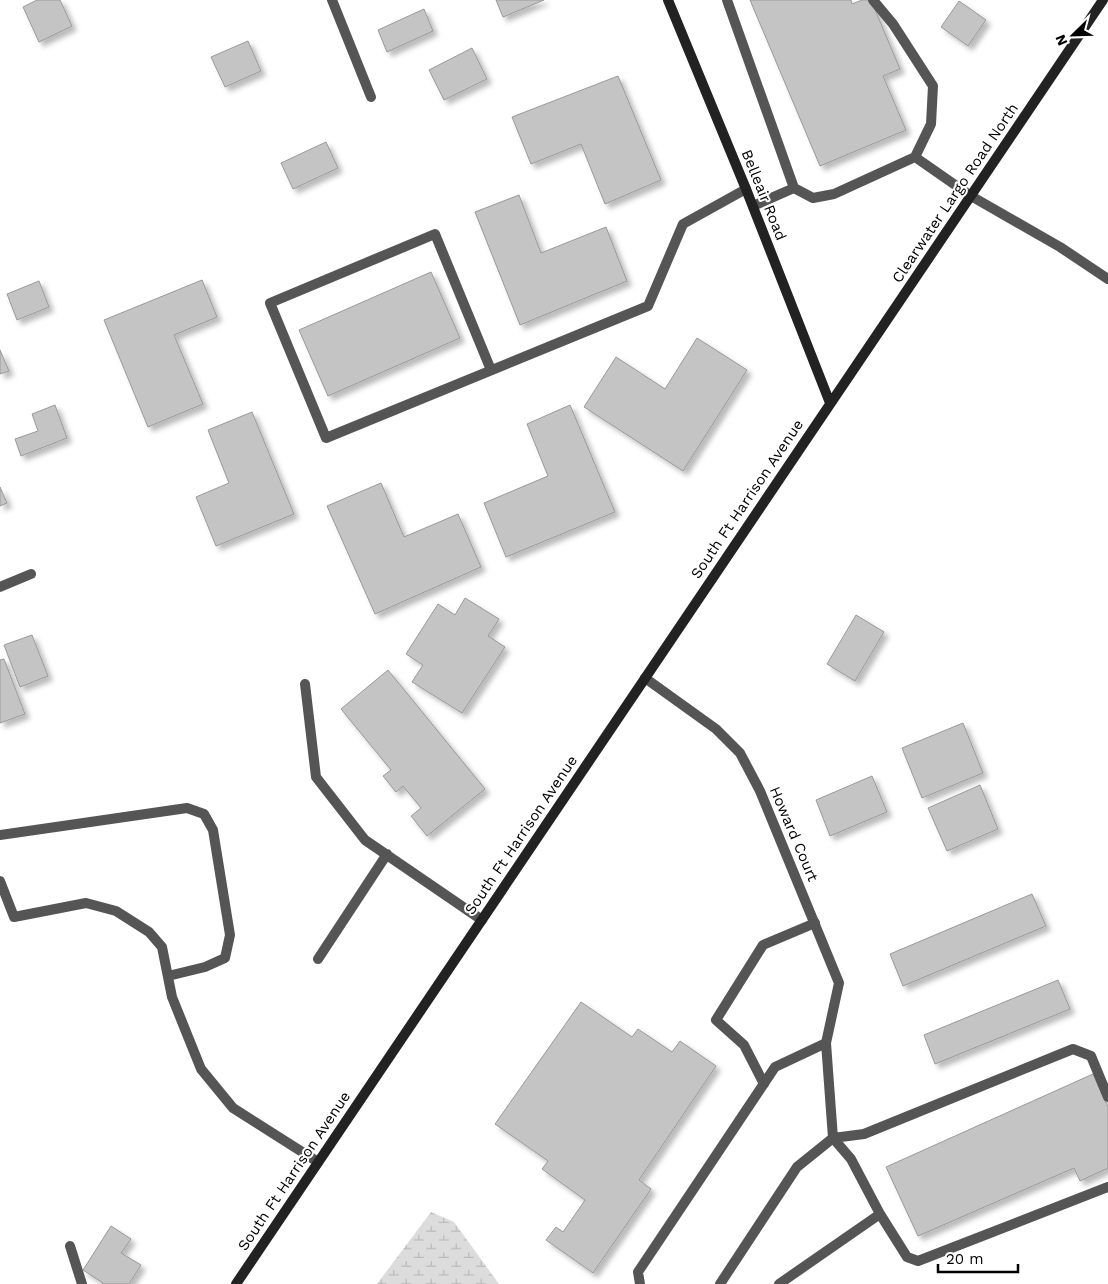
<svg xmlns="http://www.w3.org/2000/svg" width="1108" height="1284" viewBox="0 0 1108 1284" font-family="'Work Sans',sans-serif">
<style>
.wetland{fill:url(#wetland-marsh)}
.building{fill:#c4c4c4;stroke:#999;filter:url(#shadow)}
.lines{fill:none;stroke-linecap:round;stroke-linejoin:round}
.service{stroke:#555;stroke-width:10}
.minor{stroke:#555;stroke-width:10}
.secondary{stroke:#222;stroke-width:10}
.labels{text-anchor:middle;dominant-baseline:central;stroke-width:4;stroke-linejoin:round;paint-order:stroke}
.street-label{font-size:15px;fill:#000;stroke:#fff}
</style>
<defs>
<pattern id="wetland-marsh" width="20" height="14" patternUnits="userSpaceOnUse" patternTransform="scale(1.25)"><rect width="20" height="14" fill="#dcdcdc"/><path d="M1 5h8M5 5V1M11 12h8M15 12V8" fill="none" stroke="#bbb"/></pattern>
<filter id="shadow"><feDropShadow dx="4.5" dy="4.5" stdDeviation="2.5" flood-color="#0004"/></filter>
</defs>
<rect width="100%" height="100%" fill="#fff"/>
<path class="wetland" d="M431 1212 454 1222 499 1284H377Z"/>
<path class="building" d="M37 0H60L72 26 39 42 23 7Z
M496 0H544L503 17Z
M750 0H851L852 4 862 0H871L900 69 883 76 906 130 820 166Z
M959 1 986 20 968 46 941 27Z
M424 9 433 31 387 52 378 30Z
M248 41 261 71 225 87 211 57Z
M472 48 487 79 444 100 429 70Z
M618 76 661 180 605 204 581 144 531 164 512 117Z
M326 142 338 168 293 189 281 163Z
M519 195 541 253 606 227 627 281 520 325 475 212Z
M431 272 460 338 328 396 299 330Z
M202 280 217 317 174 335 203 404 148 427 104 320Z
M39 281 49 307 17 320 7 294Z
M697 338 747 370 683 471 584 407 616 357 665 389Z
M0 350 9 371 0 374Z
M55 405 67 438 21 456 15 439 38 431 32 414Z
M570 405 615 512 506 557 484 503 548 476 527 424Z
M252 412 294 514 216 546 196 497 229 483 208 430Z
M381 483 404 537 458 514 481 567 375 614 327 506Z
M0 487 7 503 0 506Z
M465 598 499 619 488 636 505 647 462 713 412 682 423 665 406 654 438 604 455 615Z
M856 615 884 632 855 681 827 664Z
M32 635 48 676 20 687 4 645Z
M4 659 25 714 0 723V660Z
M388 670 485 789 427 836 411 816 421 808 403 786 396 792 383 776 391 770 341 709Z
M963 723 983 773 922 798 902 748Z
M872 776 887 812 830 836 816 800Z
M980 785 998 829 947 851 928 808Z
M1032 894 1046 926 903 986 890 954Z
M1058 980 1070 1009 935 1064 924 1035Z
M581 1002 632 1037 638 1029 672 1052 680 1041 716 1066 639 1180 651 1189 593 1273 546 1240 556 1227 563 1232 585 1200 542 1169 548 1161 495 1124Z
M1093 1074 1108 1107V1168L1080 1181 1074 1168 918 1236 886 1167Z
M111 1226 131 1239 121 1253 141 1265 129 1284H102L103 1283 83 1270Z"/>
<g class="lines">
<path class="service" d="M727 0 794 188 813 198 834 194 915 157 971 196 1060 247 1108 279
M873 0 893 24 933 86 931 124 915 157
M753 206 794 188
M491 370 435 234 270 303 326 438 648 306 683 224 746 189
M305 684 316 777 365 840 482 920
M0 835 187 808 204 814 213 830 230 935 225 958 205 967 168 976
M0 881 14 917 86 903 116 911 149 932 162 947 172 997 201 1069 233 1108 318 1162
M318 959 387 854
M764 1084 744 1045 716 1020 763 945 815 923
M833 1138 851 1159 880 1214 907 1257 918 1261 1108 1187
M833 1138 864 1134 1073 1049 1091 1056 1108 1097
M70 1246 82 1284
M640 1284 638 1272 775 1067 826 1043 833 1138 797 1167 720 1284
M779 1284 880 1214"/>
<path class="minor" d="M332 0 371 97
M0 587 31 574
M645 678 716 729 740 753 760 791 839 983 826 1043"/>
<path class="secondary" d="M668 0 746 189 830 403
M236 1284 1103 0"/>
</g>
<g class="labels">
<g class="street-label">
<text transform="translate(955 193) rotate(-56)">Clearwater Largo Road North</text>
<text transform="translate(764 195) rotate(68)">Belleair Road</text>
<text transform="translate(747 499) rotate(-56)">South Ft Harrison Avenue</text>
<text transform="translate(794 834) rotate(67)">Howard Court</text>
<text transform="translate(521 835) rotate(-56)">South Ft Harrison Avenue</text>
<text transform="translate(294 1171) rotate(-56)">South Ft Harrison Avenue</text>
</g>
</g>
<g transform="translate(1073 35) rotate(247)" stroke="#ffffff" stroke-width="4" paint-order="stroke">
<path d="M0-4L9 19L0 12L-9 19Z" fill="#000000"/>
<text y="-8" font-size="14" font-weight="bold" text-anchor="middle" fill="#000000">N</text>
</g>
<path d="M938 1264v8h80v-8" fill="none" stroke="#000000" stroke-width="2.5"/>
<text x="946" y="1264" font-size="15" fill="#000000" stroke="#ffffff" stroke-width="4" paint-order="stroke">20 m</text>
</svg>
